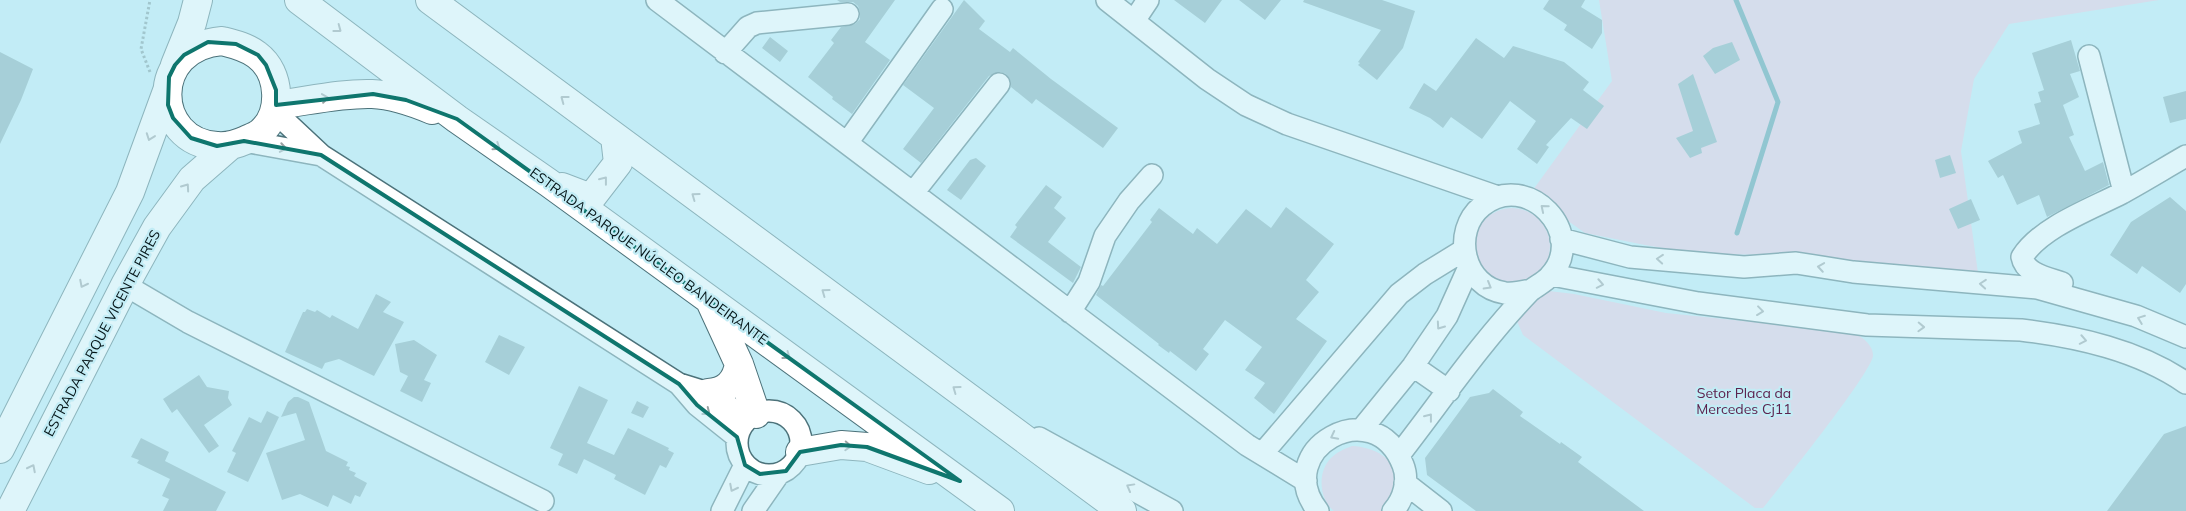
<svg xmlns="http://www.w3.org/2000/svg" width="2186" height="511" viewBox="0 0 2186 511" font-family="Mulish,sans-serif">
<style>
.green{fill:#eacadf}
.lines{fill:none;stroke-linecap:round;stroke-linejoin:round}
.stream{stroke:#5498a5;stroke-width:5}
.building{fill:#83acb4}
.minor-casing{stroke:#4c727a;stroke-width:24}
.major-casing{stroke:#4c727a;stroke-width:30}
.highway-casing{stroke:#4c727a;stroke-width:30}
.path{stroke:#78989e;stroke-width:3;stroke-dasharray:2.5 2.5;stroke-linecap:butt}
.minor{stroke:#fff;stroke-width:21}
.major{stroke:#fff;stroke-width:28}
.highway{stroke:#fff;stroke-width:28}
.oneway{stroke:#9ba1a3}
.marked{fill:none;stroke:#0f766e;stroke-width:4;stroke-linejoin:round}
.labels{text-anchor:middle;dominant-baseline:central;stroke-width:4.5;stroke-linejoin:round;paint-order:stroke}
.street-label{font-size:14px;fill:#051518;stroke:#c2ecf5}
.park-label{font-size:14px;fill:#5d234e;stroke:#c2ecf5}
</style>
<rect width="100%" height="100%" fill="#c2ecf5"/>
<path class="green" d="M1599 0H2159L2009 24 1974 79 1961 151 1978 273 1783 255 1698 254 1645 245 1585 233 1530 194 1612 81Z
M1474 246a38 38 0 1 1 76 0a38 38 0 1 1-76 0Z
M1549 291 1574 294 1666 313 1851 332C1860 335 1873 344 1873 355 1874 370 1779 488 1763 508H1755L1523 335 1516 319 1537 295Z
M1352 446C1376 447 1402 461 1396 490 1394 497 1388 505 1385 511H1334C1319 499 1317 472 1331 458 1337 452 1344 449 1352 446Z"/>
<g class="lines">
<path class="stream" d="M1736 0 1778 102 1737 233"/>
</g>
<path class="building" d="M837 0H895L865 42 890 60 852 114 832 99 833 97 808 77 834 43 831 40 841 27 855 24 860 19V12L858 6 853 2H840Z
M964 0 985 21 979 29 1010 52 1013 48 1051 79 1118 128 1103 148 1036 99 1032 104 1011 87 1010 79 1006 74 1000 72 989 76 921 163 903 149 934 108 903 85Z
M1174 0H1222L1205 23Z
M1239 0H1281L1265 20Z
M1304 0H1382L1415 11 1403 48 1377 80 1358 65 1360 63 1358 62 1381 30 1303 2Z
M1549 0H1585L1581 7 1602 20V33L1592 49 1564 30 1567 25 1543 9Z
M770 37 788 51 780 62 762 48Z
M1476 38 1504 58 1513 46 1564 62 1589 82 1583 90 1604 106 1587 129 1571 118 1546 145 1549 147 1537 164 1517 149 1536 121 1510 101 1482 139 1451 117 1443 128 1430 118 1409 108 1424 83 1436 91Z
M2071 40 2080 71 2070 74 2079 97 2063 105 2074 135 2069 137 2085 171 2103 162 2109 185 2047 217 2039 195 2017 205 2003 175 1998 178 1988 161 2022 143 2018 131 2040 124 2034 104 2041 102 2038 92 2044 90 2032 53Z
M1732 42 1740 60 1715 74 1703 56 1713 48Z
M0 52 33 69 21 100 0 144Z
M1693 74 1717 142 1701 148 1702 153 1690 158 1676 138 1693 131 1678 84Z
M2186 91V119L2170 123 2163 97Z
M1950 155 1956 173 1940 178 1935 160Z
M976 158 986 166 961 200 947 190 970 160Z
M1046 185 1062 197 1054 208 1066 218 1048 242 1081 267 1073 283 1010 237 1017 227 1015 225Z
M2170 197 2186 211V284L2180 293 2142 266 2137 274 2110 255 2131 222Z
M1971 199 1980 220 1958 229 1949 209Z
M1286 207 1334 244 1306 280 1319 292 1296 319 1327 341 1274 414 1254 398 1265 383 1245 370 1262 347 1225 320 1203 349 1209 354 1196 371 1170 351 1169 353 1158 345 1159 344 1096 295 1101 285 1103 286 1152 222 1150 220 1159 208 1193 234 1197 228 1217 244 1246 209 1271 228Z
M376 294 391 302 383 312 404 322 374 376 339 359 325 363 322 369 285 352 303 312H305L307 309 315 312 317 310 330 318 332 315 358 329Z
M499 335 525 347 509 375 485 362Z
M414 340 437 355 424 380 431 383 422 402 400 391 408 376 400 372 395 344Z
M199 375 207 387 229 391 228 398 232 405 204 425 219 446 209 453 177 409 172 413 163 399Z
M579 386 608 400 587 443 614 455 628 428 669 448 668 450 674 453 666 468 660 465 645 495 614 479 616 475 584 459 577 474 558 465 563 454 550 448Z
M1493 389 1523 412 1520 416 1560 444 1561 442 1582 457 1578 462 1644 511H1476L1427 475 1425 458 1448 427 1470 397 1489 393Z
M294 397H298L309 402 326 451 348 462 346 466 350 467 349 470 356 473 354 476 367 483 360 497 355 495 351 504 333 495 328 507 300 494 282 500 266 453 305 440 296 413 281 417 288 402Z
M637 401 649 407 643 418 631 413Z
M267 411 279 417 248 482 227 472 236 453 232 451 249 417 261 423Z
M2186 426V511H2107L2164 434Z
M141 438 169 452 165 461 226 492 216 511H163L169 499 162 496 170 479 137 463 139 460 131 457Z"/>
<g class="lines">
<g class="minor-casing">
<path id="minor" d="M657 0 1247 445 1306 481
M1107 0 1207 79 1246 105 1287 124 1498 197
M1134 21 1148 0
M725 53 748 27 757 23 848 14
M2089 56 2124 192
M274 111 321 155 679 384 708 393 748 419
M244 141 321 155
M847 143 942 9
M913 193 999 84
M1561 239 1630 257 1744 267 1796 263 1853 272 2037 288 2136 316 2186 337
M1552 275 1698 303 1867 325 2021 330C2078 337 2138 350 2186 383
M2062 283C2048 278 2025 274 2022 257 2041 227 2091 209 2122 193 2144 181 2165 168 2186 156
M125 285 188 322 543 501
M1070 312 1089 282 1105 236 1129 201 1152 175
M1413 366 1449 391
M679 384 697 405 737 437
M737 443a32 32 0 1 1 64 0a32 32 0 1 1-64 0Z
M1361 430 1413 366 1447 316 1469 267
M1039 438 1172 511
M1262 454 1399 294 1425 274 1464 250
M1399 455C1441 401 1481 342 1529 292 1535 286 1544 283 1550 276 1589 234 1527 169 1482 206 1451 231 1463 287 1505 293 1514 294 1522 292 1531 290
M1405 483 1441 511
M722 511 745 465
M753 511 778 475
M1318 511C1270 450 1374 390 1403 465 1409 480 1404 499 1393 511"/>
</g>
<g class="major-casing">
<path id="major" d="M222 41C234 44 247 47 257 55 281 73 283 114 260 133 256 136 250 138 246 140 237 144 227 147 217 146 152 142 148 47 222 41Z
M0 449 130 192 167 91
M10 511 125 285 157 227 192 179 231 145"/>
</g>
<g class="highway-casing">
<path id="highway" d="M299 0 457 119 549 183 1000 511
M430 0 1122 511
M175 65 192 23 198 0
M276 105C308 101 341 93 372 94 393 95 413 102 432 110
M562 187 591 198 618 163 615 137
M710 301 739 364 756 414
M708 393C726 392 736 382 739 364
M800 452 841 445 867 447 929 470"/>
</g>
<path class="path" d="M150 72 141 49 150 0"/>
<use href="#minor" class="minor"/>
<use href="#major" class="major"/>
<use href="#highway" class="highway"/>
</g>
<defs><path id="oneway-chevron" d="M-2-3.5L2.5 0L-2 3.5" fill="none" stroke-width="1.6" stroke-linecap="round" stroke-linejoin="round" transform="scale(1.25)"/></defs>
<g class="oneway">
<use href="#oneway-chevron" transform="translate(338 29) rotate(37)"/>
<use href="#oneway-chevron" transform="translate(325 98) rotate(-8)"/>
<use href="#oneway-chevron" transform="translate(564 99) rotate(-143)"/>
<use href="#oneway-chevron" transform="translate(150 137) rotate(110)"/>
<use href="#oneway-chevron" transform="translate(497 147) rotate(34)"/>
<use href="#oneway-chevron" transform="translate(283 148) rotate(10)"/>
<use href="#oneway-chevron" transform="translate(604 180) rotate(-52)"/>
<use href="#oneway-chevron" transform="translate(186 187) rotate(-55)"/>
<use href="#oneway-chevron" transform="translate(695 196) rotate(-144)"/>
<use href="#oneway-chevron" transform="translate(1544 208) rotate(-140)"/>
<use href="#oneway-chevron" transform="translate(1660 259) rotate(-175)"/>
<use href="#oneway-chevron" transform="translate(1821 267) rotate(-171)"/>
<use href="#oneway-chevron" transform="translate(83 284) rotate(117)"/>
<use href="#oneway-chevron" transform="translate(1600 284) rotate(11)"/>
<use href="#oneway-chevron" transform="translate(1983 284) rotate(-175)"/>
<use href="#oneway-chevron" transform="translate(1488 286) rotate(30)"/>
<use href="#oneway-chevron" transform="translate(825 292) rotate(-144)"/>
<use href="#oneway-chevron" transform="translate(1760 311) rotate(7)"/>
<use href="#oneway-chevron" transform="translate(2141 319) rotate(-159)"/>
<use href="#oneway-chevron" transform="translate(1440 326) rotate(125)"/>
<use href="#oneway-chevron" transform="translate(1921 327) rotate(2)"/>
<use href="#oneway-chevron" transform="translate(2083 340) rotate(11)"/>
<use href="#oneway-chevron" transform="translate(787 356) rotate(36)"/>
<use href="#oneway-chevron" transform="translate(956 389) rotate(-144)"/>
<use href="#oneway-chevron" transform="translate(707 412) rotate(38)"/>
<use href="#oneway-chevron" transform="translate(1429 417) rotate(-52)"/>
<use href="#oneway-chevron" transform="translate(1334 436) rotate(153)"/>
<use href="#oneway-chevron" transform="translate(848 446) rotate(3)"/>
<use href="#oneway-chevron" transform="translate(32 468) rotate(-63)"/>
<use href="#oneway-chevron" transform="translate(1130 487) rotate(-151)"/>
<use href="#oneway-chevron" transform="translate(733 488) rotate(117)"/>
</g>
<path d="M0 0H2186V511H0ZM208 42 236 44 258 55 266 65 276 90V105L373 94 406 100 457 119 960 481 867 447 841 445 800 452 786 471 760 474 745 465 737 437 697 405 679 384 321 155 244 141 217 146 191 138 173 118 168 105 169 77 175 65 184 55Z" fill="#c2ecf5" fill-opacity=".55" fill-rule="evenodd"/>
<path class="marked" d="M208 42 236 44 258 55 266 65 276 90V105L373 94 406 100 457 119 960 481 867 447 841 445 800 452 786 471 760 474 745 465 737 437 697 405 679 384 321 155 244 141 217 146 191 138 173 118 168 105 169 77 175 65 184 55Z"/>
<g class="labels">
<g class="street-label">
<text transform="translate(649 256) rotate(36)">ESTRADA PARQUE NÚCLEO BANDEIRANTE</text>
<text transform="translate(102 333) rotate(-62)">ESTRADA PARQUE VICENTE PIRES</text>
</g>
<g class="park-label">
<text x="1744" y="393">Setor Placa da<tspan x="1744" dy="16">Mercedes Cj11</tspan></text>
</g>
</g>
</svg>
